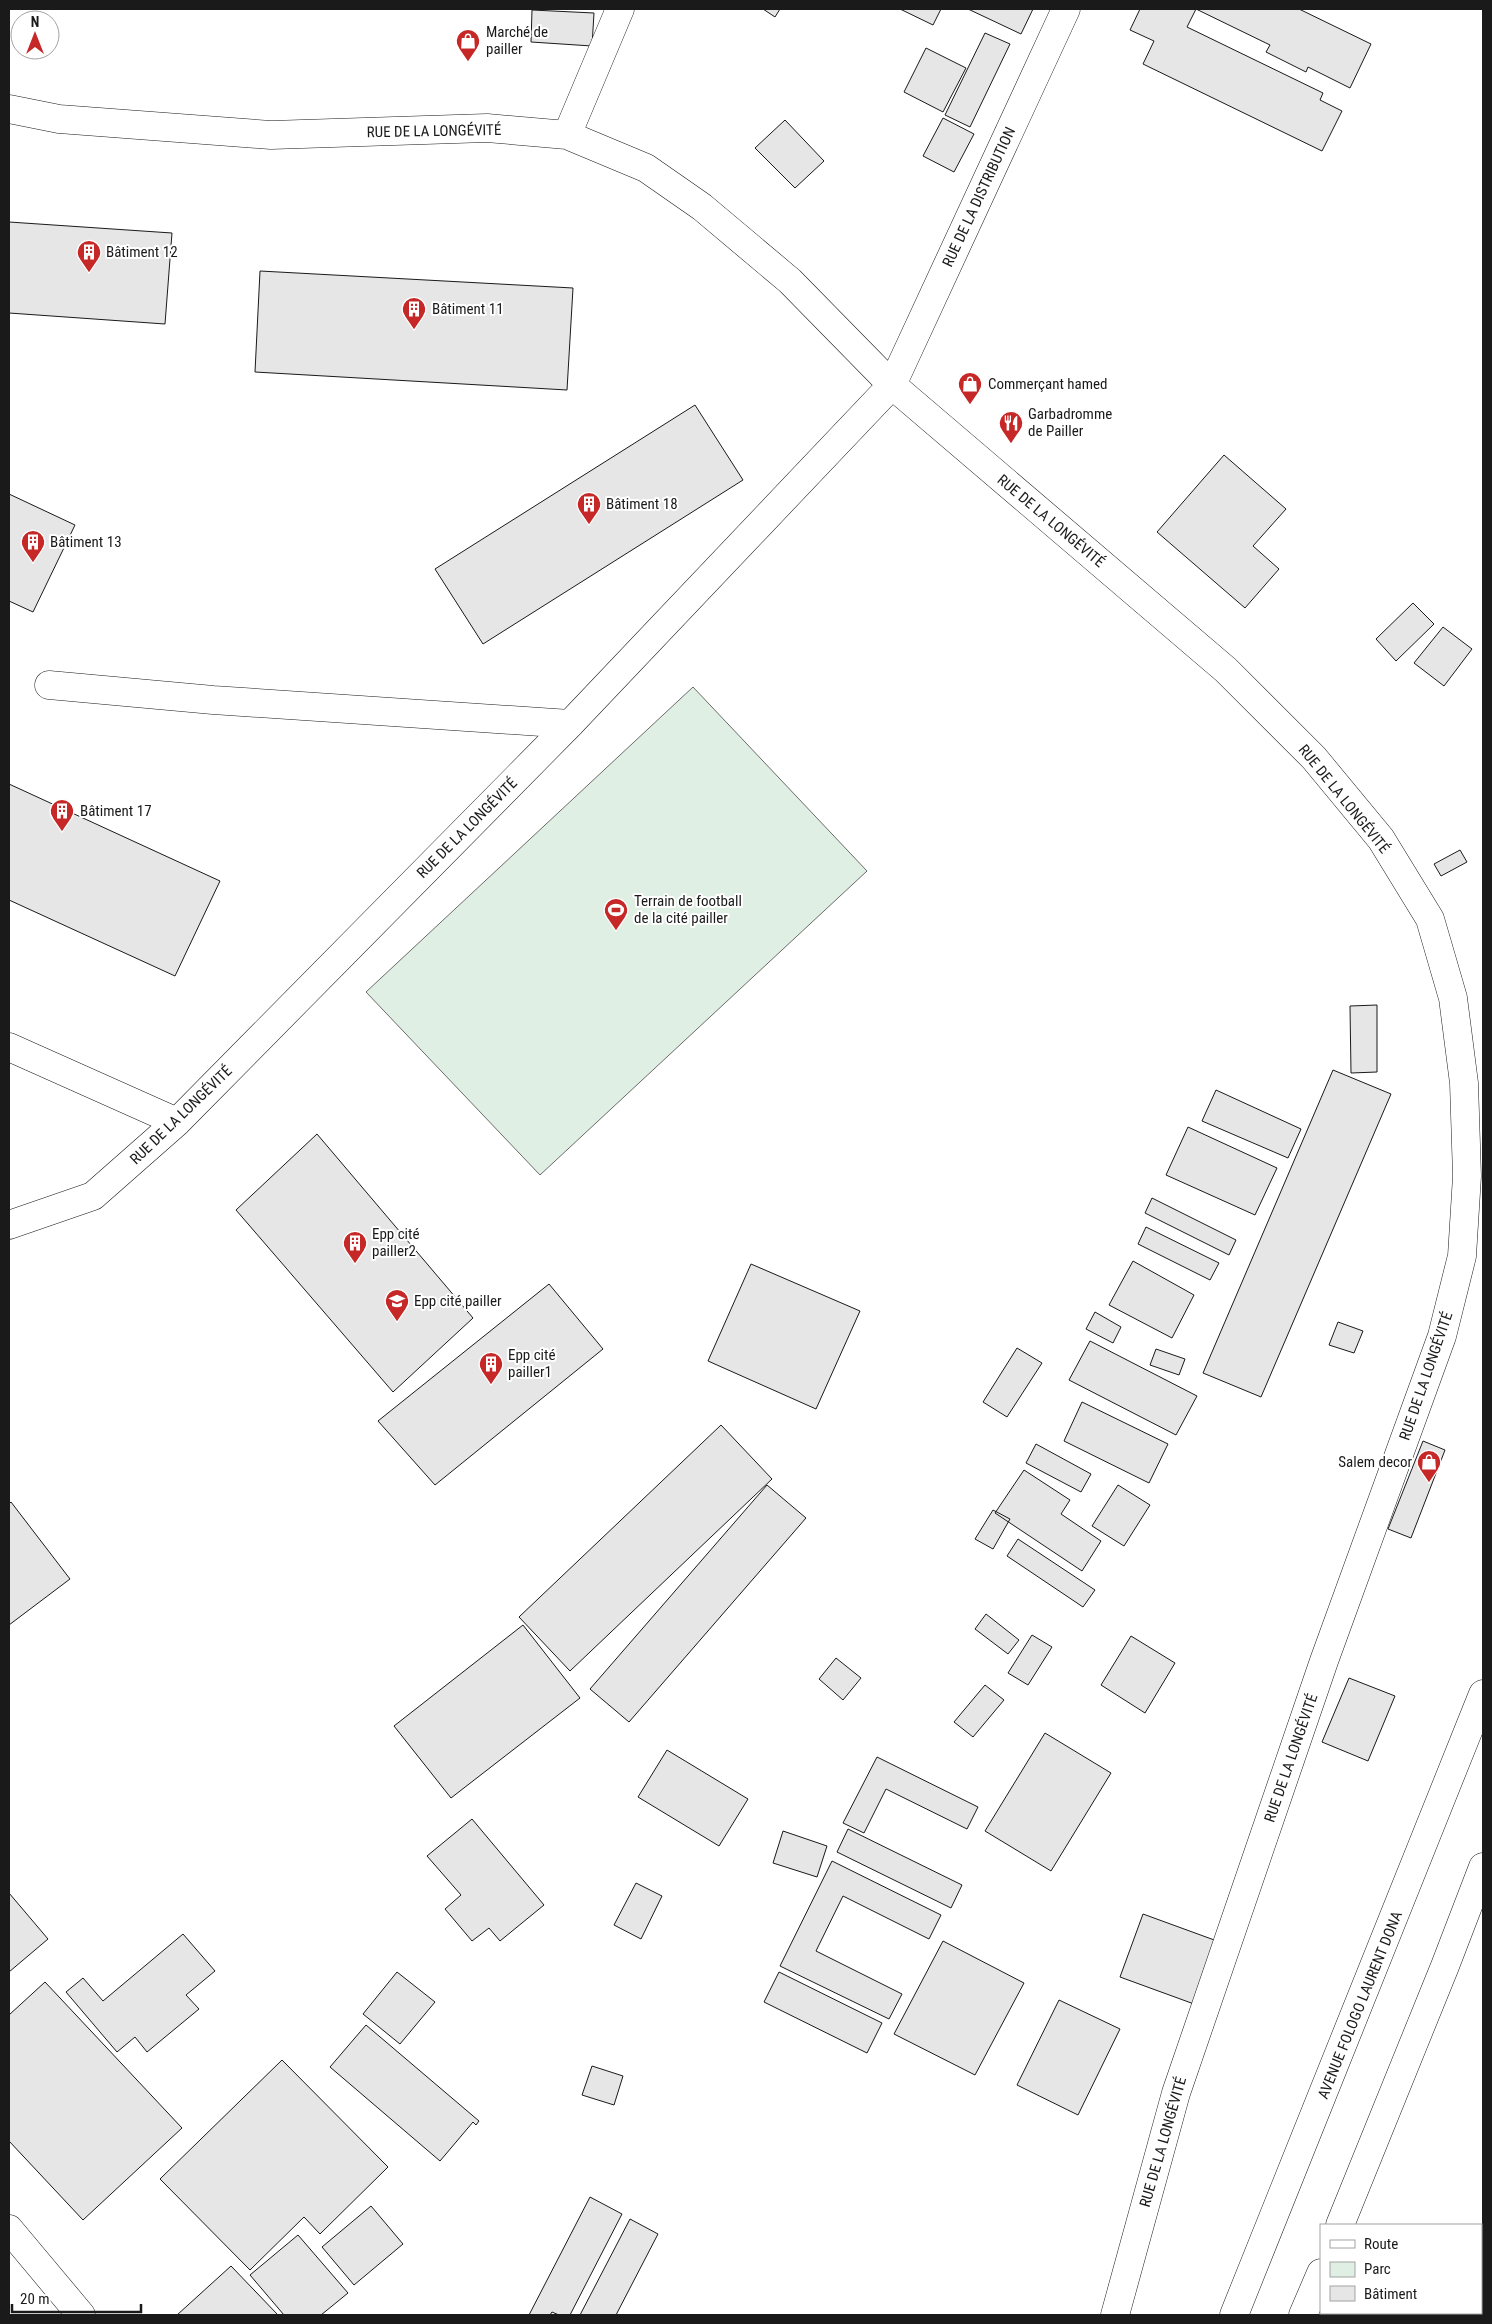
<svg xmlns="http://www.w3.org/2000/svg" width="1492" height="2324" viewBox="0 0 1492 2324" font-family="'Roboto Condensed',sans-serif">
<style>
.green{fill:#e0efe3;stroke:#6a6a6a}
.building{fill:#e6e6e6;stroke:#1a1a1a}
.lines{fill:none;stroke-linecap:round;stroke-linejoin:round}
.minor-casing{stroke:#1a1a1a;stroke-width:29}
.secondary-casing{stroke:#1a1a1a;stroke-width:29}
.minor{stroke:#fff;stroke-width:28}
.secondary{stroke:#fff;stroke-width:28}
.labels{text-anchor:middle;dominant-baseline:central;stroke-width:4;stroke-linejoin:round;paint-order:stroke}
.poi-label{font-size:15px;fill:#1a1a1a;stroke:#fff;text-anchor:start}
.street-label{font-size:15px;fill:#1a1a1a;stroke:#fff}
</style>
<rect width="100%" height="100%" fill="#fff"/>
<path class="green" d="M693 687 867 871 540 1175 366 992Z"/>
<path class="building" d="M763 9H780L775 17Z
M900 9H941L933 25Z
M968 9H1033L1021 34Z
M1140 9H1299L1371 44 1350 88 1308 67 1306 72 1266 52 1270 45 1196 9 1187 27 1323 93 1320 100 1342 111 1322 151 1143 64 1154 41 1130 30Z
M532 10 594 13 592 46 531 42Z
M985 33 1010 44 970 127 945 115Z
M926 48 966 68 943 112 904 92Z
M943 118 974 134 954 172 923 156Z
M785 120 824 161 795 188 755 148Z
M9 222 172 233 165 324 9 313Z
M260 271 573 288 567 390 255 372Z
M695 405 743 480 483 644 435 569Z
M1224 455 1286 509 1253 546 1279 569 1245 608 1157 532Z
M9 494 75 525 33 612 9 601Z
M1413 603 1434 624 1396 661 1376 639Z
M1443 627 1472 649 1444 686 1414 663Z
M9 784 220 881 175 976 9 900Z
M1460 850 1467 862 1441 876 1434 864Z
M1377 1005V1072L1351 1073 1350 1006Z
M1333 1070 1391 1094 1261 1397 1203 1373Z
M1216 1090 1301 1129 1288 1158 1202 1121Z
M1188 1127 1277 1168 1255 1215 1166 1175Z
M317 1134 473 1318 393 1392 236 1210Z
M1152 1198 1236 1240 1229 1255 1145 1213Z
M1146 1227 1219 1263 1210 1280 1138 1244Z
M1133 1261 1194 1295 1172 1338 1109 1305Z
M751 1264 860 1311 816 1409 708 1361Z
M549 1284 603 1349 435 1485 378 1421Z
M1095 1312 1121 1327 1113 1343 1086 1329Z
M1338 1322 1363 1331 1354 1353 1329 1345Z
M1090 1341 1197 1396 1176 1435 1069 1380Z
M1017 1348 1042 1363 1007 1417 983 1402Z
M1156 1349 1185 1359 1179 1375 1150 1365Z
M1082 1402 1168 1444 1149 1483 1064 1441Z
M721 1425 772 1479 570 1671 519 1617Z
M1423 1441 1445 1450 1411 1538 1388 1529Z
M1036 1444 1091 1474 1081 1492 1026 1463Z
M1024 1470 1070 1500 1061 1514 1101 1541 1082 1571 995 1513Z
M767 1485 806 1518 629 1722 590 1689Z
M1118 1485 1150 1505 1124 1546 1092 1526Z
M11 1502 70 1579 9 1625V1504Z
M993 1510 1010 1519 993 1549 975 1539Z
M1018 1539 1095 1590 1083 1607 1007 1556Z
M986 1614 1019 1640 1008 1654 975 1629Z
M523 1625 580 1698 451 1798 394 1726Z
M1032 1635 1052 1647 1028 1685 1008 1673Z
M1131 1636 1175 1663 1145 1713 1101 1685Z
M836 1658 861 1678 843 1700 819 1679Z
M1349 1678 1395 1696 1368 1761 1322 1742Z
M985 1685 1004 1700 973 1737 954 1722Z
M1045 1733 1111 1773 1051 1871 985 1831Z
M667 1750 748 1799 719 1846 638 1797Z
M877 1757 978 1807 967 1829 886 1789 864 1833 843 1823Z
M472 1819 544 1905 500 1941 489 1928 472 1941 445 1909 461 1895 427 1856Z
M848 1829 962 1885 951 1908 837 1852Z
M783 1831 827 1846 817 1877 773 1863Z
M832 1861 941 1915 929 1939 843 1896 816 1951 902 1994 889 2019 780 1966Z
M636 1883 662 1896 641 1939 614 1925Z
M9 1893 48 1939 9 1972Z
M1143 1914 1217 1941 1194 2004 1120 1977Z
M183 1934 215 1971 186 1995 199 2009 147 2052 135 2037 117 2052 66 1992 83 1978 103 2001Z
M943 1941 1024 1983 975 2075 894 2034Z
M397 1972 435 2002 400 2044 363 2014Z
M779 1972 882 2023 867 2053 764 2002Z
M45 1982 182 2128 83 2220 9 2141V2015Z
M1059 2000 1120 2029 1078 2115 1017 2085Z
M366 2025 479 2121 476 2125 473 2122 440 2161 330 2067Z
M282 2060 388 2167 320 2234 304 2217 250 2270 160 2179Z
M592 2066 623 2076 614 2105 582 2095Z
M590 2197 622 2214 570 2315H559L552 2312 550 2315H529Z
M371 2206 403 2244 354 2285 322 2247Z
M630 2219 658 2234 616 2315H580Z
M298 2235 348 2293 321 2315H284L250 2275Z
M231 2266 278 2315H177Z"/>
<g class="lines">
<g class="minor-casing">
<path id="minor" d="M9 109 59 119 271 135 487 128 567 135 646 168 702 207 790 281 892 385 1226 670 1314 758 1381 839 1430 919 1453 998 1464 1083 1467 1176 1462 1256 1442 1336 1324 1661 1176 2093 1115 2315
M567 135 620 9
M49 685 213 700 570 724
M9 1047 177 1122
M9 1225 93 1196 177 1122 570 724 892 385 1066 9
M9 2229 81 2315"/>
</g>
<g class="secondary-casing">
<path id="secondary" d="M1340 2225 1445 1966 1483 1867
M1234 2315 1483 1694
M1303 2315 1321 2273"/>
</g>
<use href="#minor" class="minor"/>
<use href="#secondary" class="secondary"/>
</g>
<defs>
<g id="shop-pin" transform="scale(1.25)"><path d="M0 17L-7.5 6A9.5 9.5 0 1 1 7.5 6Z" fill="#c62828" stroke="#fff"/><path d="M-5-2.5h2.3a2.7 3.5 0 0 1 5.4 0H5L5.5 6h-11ZM-1.5-2.5h3a1.5 2.3 0 0 0-3 0Z" fill="#fff"/></g>
<g id="building-pin" transform="scale(1.25)"><path d="M0 17L-7.5 6A9.5 9.5 0 1 1 7.5 6Z" fill="#c62828" stroke="#fff"/><path d="M-4-6H4V6H1V3H-1V6H-4ZM-2.5-4.3h1.7v1.8h-1.7ZM.8-4.3h1.7v1.8H.8ZM-2.5-1h1.7V.8h-1.7ZM.8-1h1.7V.8H.8Z" fill="#fff"/></g>
<g id="restaurant-pin" transform="scale(1.25)"><path d="M0 17L-7.5 6A9.5 9.5 0 1 1 7.5 6Z" fill="#c62828" stroke="#fff"/><path d="M-5-6h1v4h1v-4h1v4h1v-4h1v5L-1.5 .5V6h-2V.5L-5-1ZM5-6V6H3V1.5H1.5Q1.5-4 5-6Z" fill="#fff"/></g>
<g id="stadium-pin" transform="scale(1.25)"><path d="M0 17L-7.5 6A9.5 9.5 0 1 1 7.5 6Z" fill="#c62828" stroke="#fff"/><path d="M0-5a6.5 5 0 1 0 0 10a6.5 5 0 1 0 0-10ZM-3.5-1.8h7v3.6h-7Z" fill="#fff"/></g>
<g id="school-pin" transform="scale(1.25)"><path d="M0 17L-7.5 6A9.5 9.5 0 1 1 7.5 6Z" fill="#c62828" stroke="#fff"/><path d="M0-5L7-2L0 1L-7-2ZM-4 1L0 2.5L4 1V4Q0 6-4 4Z" fill="#fff"/></g>
</defs>
<g fill-rule="evenodd">
<use href="#shop-pin" x="468" y="41"/>
<use href="#building-pin" x="89" y="252"/>
<use href="#building-pin" x="414" y="309"/>
<use href="#shop-pin" x="970" y="384"/>
<use href="#restaurant-pin" x="1011" y="423"/>
<use href="#building-pin" x="589" y="504"/>
<use href="#building-pin" x="33" y="542"/>
<use href="#building-pin" x="62" y="811"/>
<use href="#stadium-pin" x="616" y="910"/>
<use href="#building-pin" x="355" y="1243"/>
<use href="#school-pin" x="397" y="1301"/>
<use href="#building-pin" x="491" y="1364"/>
<use href="#shop-pin" x="1429" y="1462"/>
</g>
<g class="labels">
<g class="poi-label">
<text x="486" y="32">Marché de<tspan x="486" dy="17">pailler</tspan></text>
<text x="106" y="252">Bâtiment 12</text>
<text x="432" y="309">Bâtiment 11</text>
<text x="988" y="384">Commerçant hamed</text>
<text x="1028" y="414">Garbadromme<tspan x="1028" dy="17">de Pailler</tspan></text>
<text x="606" y="504">Bâtiment 18</text>
<text x="50" y="542">Bâtiment 13</text>
<text x="80" y="811">Bâtiment 17</text>
<text x="634" y="901">Terrain de football<tspan x="634" dy="17">de la cité pailler</tspan></text>
<text x="372" y="1234">Epp cité<tspan x="372" dy="17">pailler2</tspan></text>
<text x="414" y="1301">Epp cité pailler</text>
<text x="508" y="1355">Epp cité<tspan x="508" dy="17">pailler1</tspan></text>
<text x="1412" y="1462" text-anchor="end">Salem decor</text>
</g>
<g class="street-label">
<text transform="translate(434 131) rotate(-1)">RUE DE LA LONGÉVITÉ</text>
<text transform="translate(979 197) rotate(-65)">RUE DE LA DISTRIBUTION</text>
<text transform="translate(1051 521) rotate(40)">RUE DE LA LONGÉVITÉ</text>
<text transform="translate(1344 799) rotate(51)">RUE DE LA LONGÉVITÉ</text>
<text transform="translate(467 828) rotate(-45)">RUE DE LA LONGÉVITÉ</text>
<text transform="translate(181 1115) rotate(-44)">RUE DE LA LONGÉVITÉ</text>
<text transform="translate(1426 1376) rotate(-71)">RUE DE LA LONGÉVITÉ</text>
<text transform="translate(1291 1758) rotate(-71)">RUE DE LA LONGÉVITÉ</text>
<text transform="translate(1360 2005) rotate(-68)">AVENUE FOLOGO LAURENT DONA</text>
<text transform="translate(1163 2142) rotate(-74)">RUE DE LA LONGÉVITÉ</text>
</g>
</g>
<rect width="1492" height="2324" fill="none" stroke="#1a1a1a" stroke-width="20"/>
<rect x="1320" y="2224" width="162" height="90" fill="#ffffff" stroke="#a3a3a3"/>
<rect x="1330" y="2240" width="25" height="8" fill="#ffffff" stroke="#a3a3a3"/>
<text x="1364" y="2249" font-size="15" fill="#1a1a1a">Route</text>
<rect x="1330" y="2262" width="25" height="15" fill="#e0efe3" stroke="#a3a3a3"/>
<text x="1364" y="2274" font-size="15" fill="#1a1a1a">Parc</text>
<rect x="1330" y="2286" width="25" height="15" fill="#e6e6e6" stroke="#a3a3a3"/>
<text x="1364" y="2299" font-size="15" fill="#1a1a1a">Bâtiment</text>
<g transform="translate(35 35)"><circle r="24" fill="#ffffff" stroke="#a3a3a3"/>
<path d="M0-4L9 19L0 12L-9 19Z" fill="#c62828"/>
<text y="-8" font-size="14" font-weight="bold" text-anchor="middle" fill="#1a1a1a">N</text>
</g>
<path d="M12 2304v8h129v-8" fill="none" stroke="#1a1a1a" stroke-width="2.5"/>
<text x="20" y="2304" font-size="15" fill="#1a1a1a" stroke="#ffffff" stroke-width="4" paint-order="stroke">20 m</text>
</svg>
